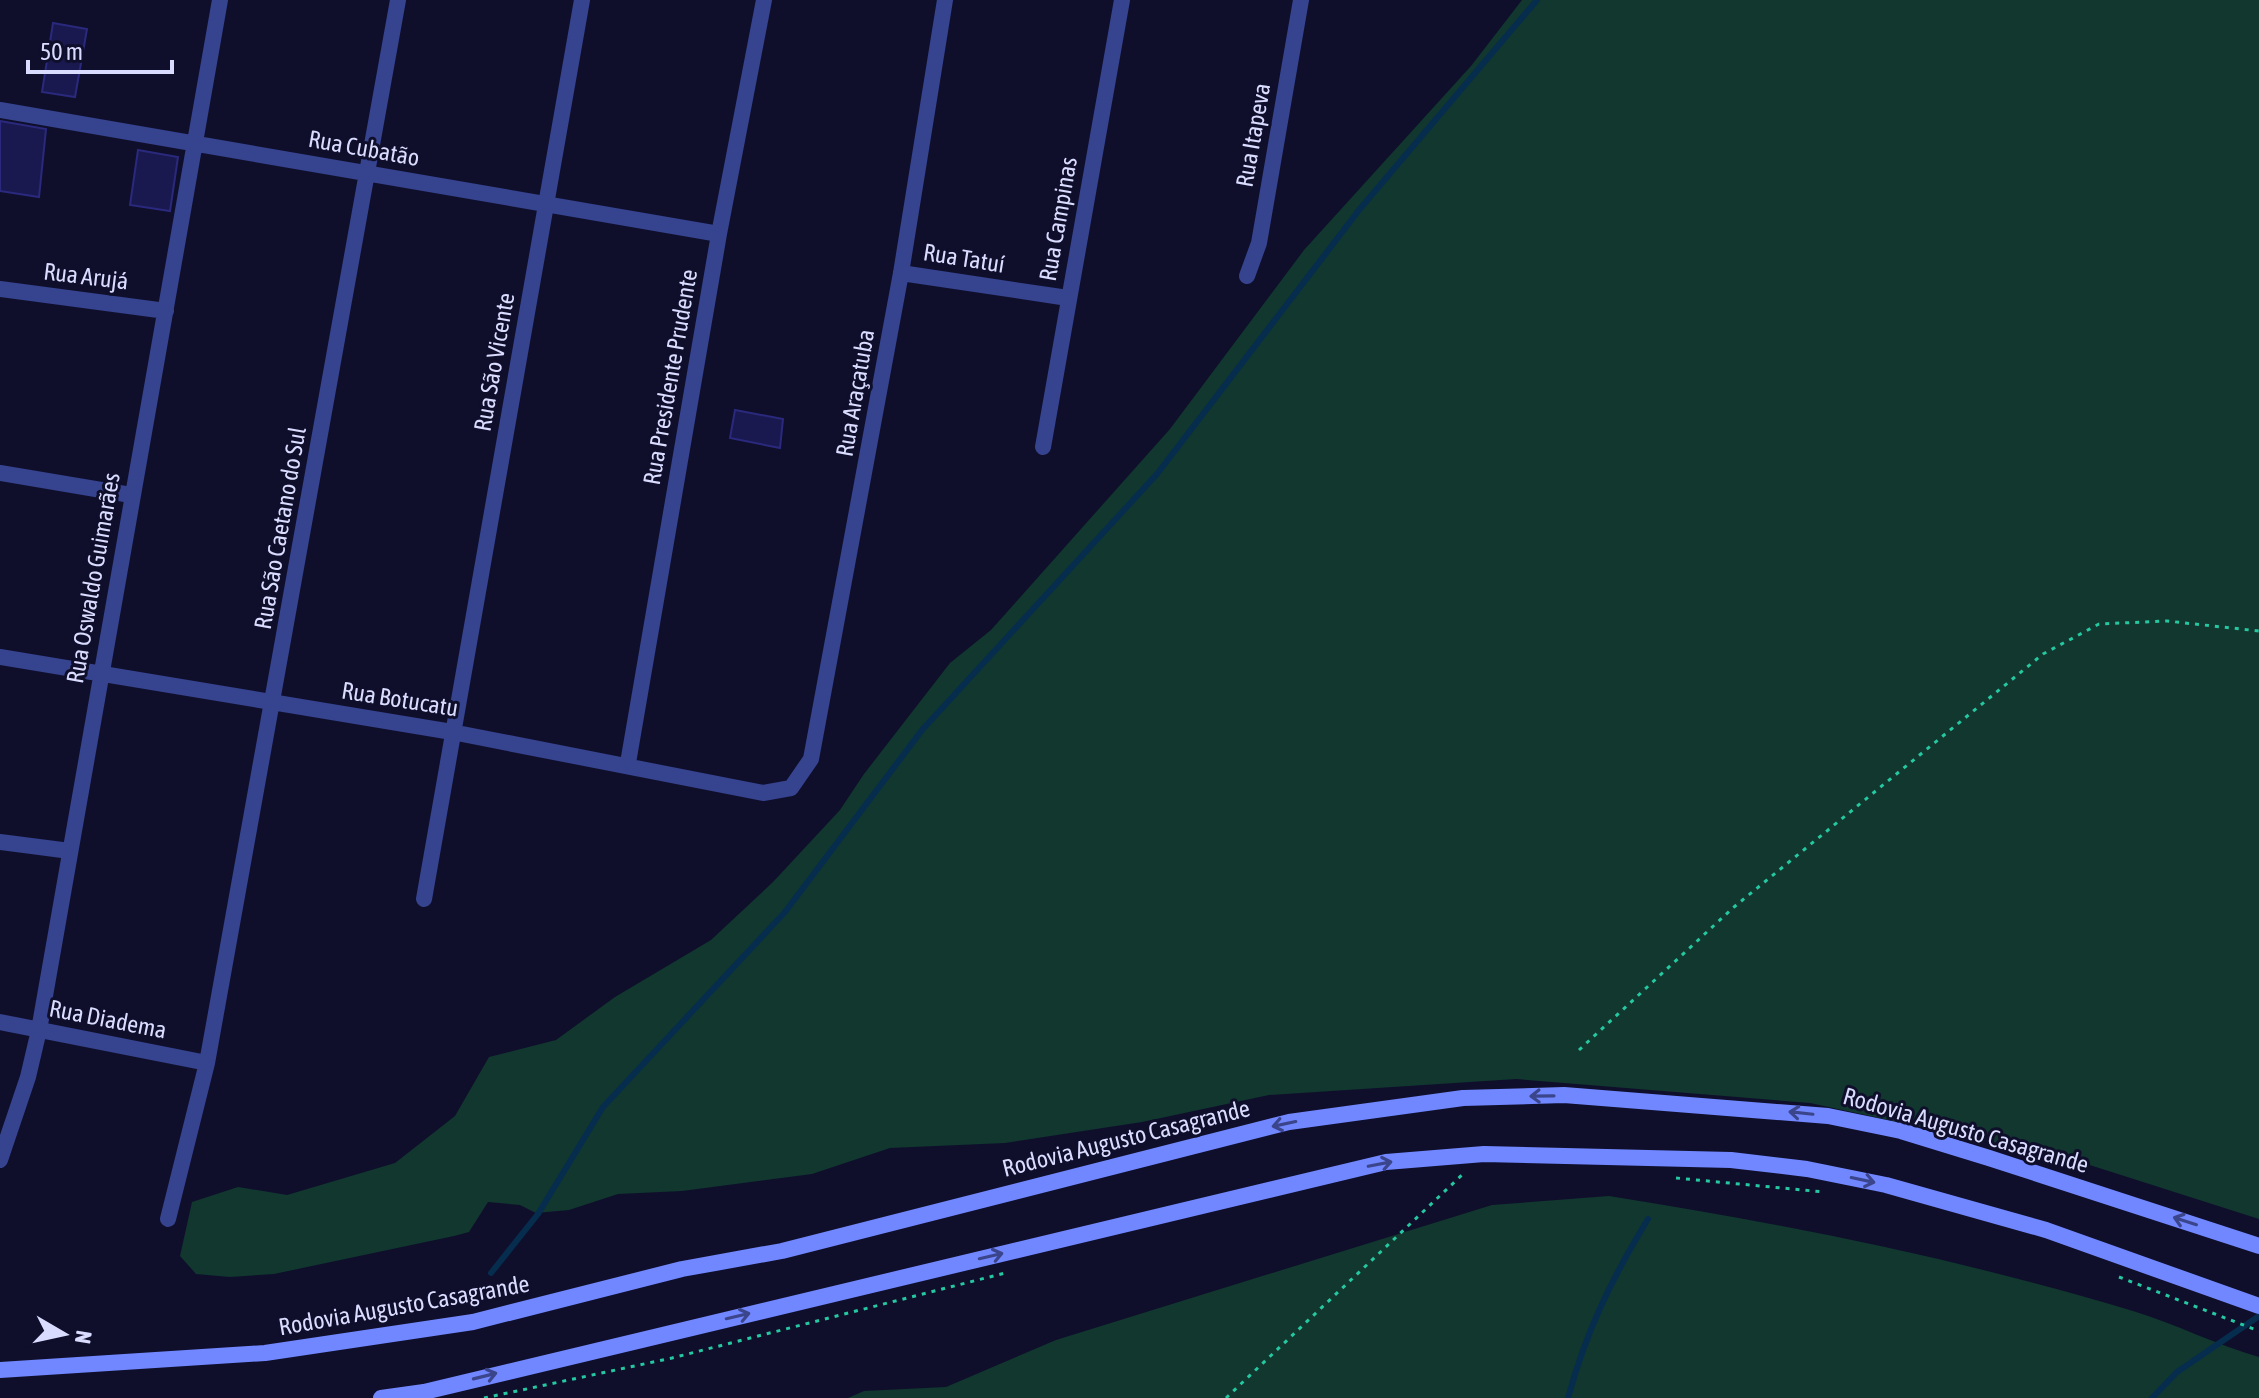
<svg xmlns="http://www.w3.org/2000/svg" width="2259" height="1398" viewBox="0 0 2259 1398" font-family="'Asap Condensed',sans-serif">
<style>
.green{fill:#11372f}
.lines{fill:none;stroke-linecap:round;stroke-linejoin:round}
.stream{stroke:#062d4e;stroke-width:6}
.building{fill:#1a194f;stroke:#2a297d;stroke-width:2}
.path{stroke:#25c8a0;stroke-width:3;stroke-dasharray:4 6;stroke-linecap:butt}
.street{stroke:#36438f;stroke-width:16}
.secondary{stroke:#7187ff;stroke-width:16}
.oneway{stroke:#3b458b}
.labels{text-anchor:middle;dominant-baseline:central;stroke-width:6;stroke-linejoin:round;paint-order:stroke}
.street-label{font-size:24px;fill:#dadcff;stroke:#0f0f2c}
</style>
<rect width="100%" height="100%" fill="#0f0f2c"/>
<path class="green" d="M1522 0H2259V1219L2074 1160 1810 1103 1516 1079 1269 1095 1142 1122 1005 1143 890 1148 812 1174 682 1191 618 1194 569 1210 536 1213 520 1205 488 1202 469 1232 454 1236 274 1274 230 1277 196 1274 180 1256 192 1202 238 1187 287 1195 395 1163 455 1116 489 1057 556 1040 615 997 711 940 773 882 840 810 864 774 950 663 991 630 1170 429 1304 250 1471 66Z
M1609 1196C1786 1224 1961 1259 2133 1311 2176 1324 2216 1345 2259 1357V1398H848L864 1391 946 1387 1056 1340 1492 1205Z"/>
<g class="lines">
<path class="stream" d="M491 1273 538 1214 603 1107 785 912 922 730 1157 474 1359 210 1537 0
M1568 1398C1586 1331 1612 1278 1648 1219
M2152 1398 2177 1372 2259 1316"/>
</g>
<path class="building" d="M53 23 87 29 75 97 42 92Z
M0 121 46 129 39 197 0 191Z
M138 150 178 157 170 211 130 205Z
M735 410 783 419 780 448 730 438Z"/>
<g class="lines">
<path class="path" d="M1579 1050 1734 907 2043 654 2099 624 2167 621 2259 631
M1676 1178 1824 1192
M2119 1277 2259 1331
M484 1398 672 1358 1005 1273
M1226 1398 1464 1173"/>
<path class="street" d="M0 110 719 234
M901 273 1068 298
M1247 276 1259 243 1301 0
M0 289 166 311
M1043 447 1122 0
M0 473 131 495
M0 657 452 732 763 793 791 788 811 759 901 273 945 0
M628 763 719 234 764 0
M0 842 70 851
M424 899 582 0
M0 1022 207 1063
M0 1160 28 1077 39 1030 220 0
M168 1219 207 1063 398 0"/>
<path class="secondary" d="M0 1370 265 1353 473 1322 682 1269 782 1251 1289 1122 1463 1098 1564 1095 1828 1116 1901 1131 1989 1158 2259 1246
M381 1398 424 1392 1386 1162 1484 1154 1731 1160 1807 1169 1886 1185 2046 1230 2259 1306"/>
</g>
<defs><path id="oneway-shaft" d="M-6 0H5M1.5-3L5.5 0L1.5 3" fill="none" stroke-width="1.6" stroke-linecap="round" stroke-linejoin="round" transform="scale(2)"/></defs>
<g class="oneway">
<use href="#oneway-shaft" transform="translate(1542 1096) rotate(179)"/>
<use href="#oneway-shaft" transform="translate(1801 1113) rotate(-174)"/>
<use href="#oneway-shaft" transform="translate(1284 1124) rotate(168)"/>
<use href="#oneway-shaft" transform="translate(1380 1164) rotate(-11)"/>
<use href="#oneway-shaft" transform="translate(1863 1180) rotate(12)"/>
<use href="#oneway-shaft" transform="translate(2185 1221) rotate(-162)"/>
<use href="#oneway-shaft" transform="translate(991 1256) rotate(-13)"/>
<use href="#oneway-shaft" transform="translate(738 1316) rotate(-13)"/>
<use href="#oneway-shaft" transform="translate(485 1376) rotate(-14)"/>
</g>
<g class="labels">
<g class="street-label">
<text transform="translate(1253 135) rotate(-80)">Rua Itapeva</text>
<text transform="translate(364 148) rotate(10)">Rua Cubatão</text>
<text transform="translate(1058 219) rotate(-80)">Rua Campinas</text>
<text transform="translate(964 258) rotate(9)">Rua Tatuí</text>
<text transform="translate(86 276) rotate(7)">Rua Arujá</text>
<text transform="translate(494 362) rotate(-80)">Rua São Vicente</text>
<text transform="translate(670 377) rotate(-80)">Rua Presidente Prudente</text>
<text transform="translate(855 393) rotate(-80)">Rua Araçatuba</text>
<text transform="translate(280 528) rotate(-80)">Rua São Caetano do Sul</text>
<text transform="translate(93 578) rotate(-80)">Rua Oswaldo Guimarães</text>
<text transform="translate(400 699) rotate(9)">Rua Botucatu</text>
<text transform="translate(108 1019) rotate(11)">Rua Diadema</text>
<text transform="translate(1966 1130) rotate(16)">Rodovia Augusto Casagrande</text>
<text transform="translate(1126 1138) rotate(-14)">Rodovia Augusto Casagrande</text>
<text transform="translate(404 1305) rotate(-10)">Rodovia Augusto Casagrande</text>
</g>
</g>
<g transform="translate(64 1334) rotate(99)" stroke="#0f0f2c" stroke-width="6" paint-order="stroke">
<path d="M0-6L14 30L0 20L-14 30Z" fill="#dadcff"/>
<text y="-12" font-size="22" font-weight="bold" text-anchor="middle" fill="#dadcff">N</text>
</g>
<path d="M28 60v12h144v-12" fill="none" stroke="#dadcff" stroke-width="4"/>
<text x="40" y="60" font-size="24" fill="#dadcff" stroke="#0f0f2c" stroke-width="6" paint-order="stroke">50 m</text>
</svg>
